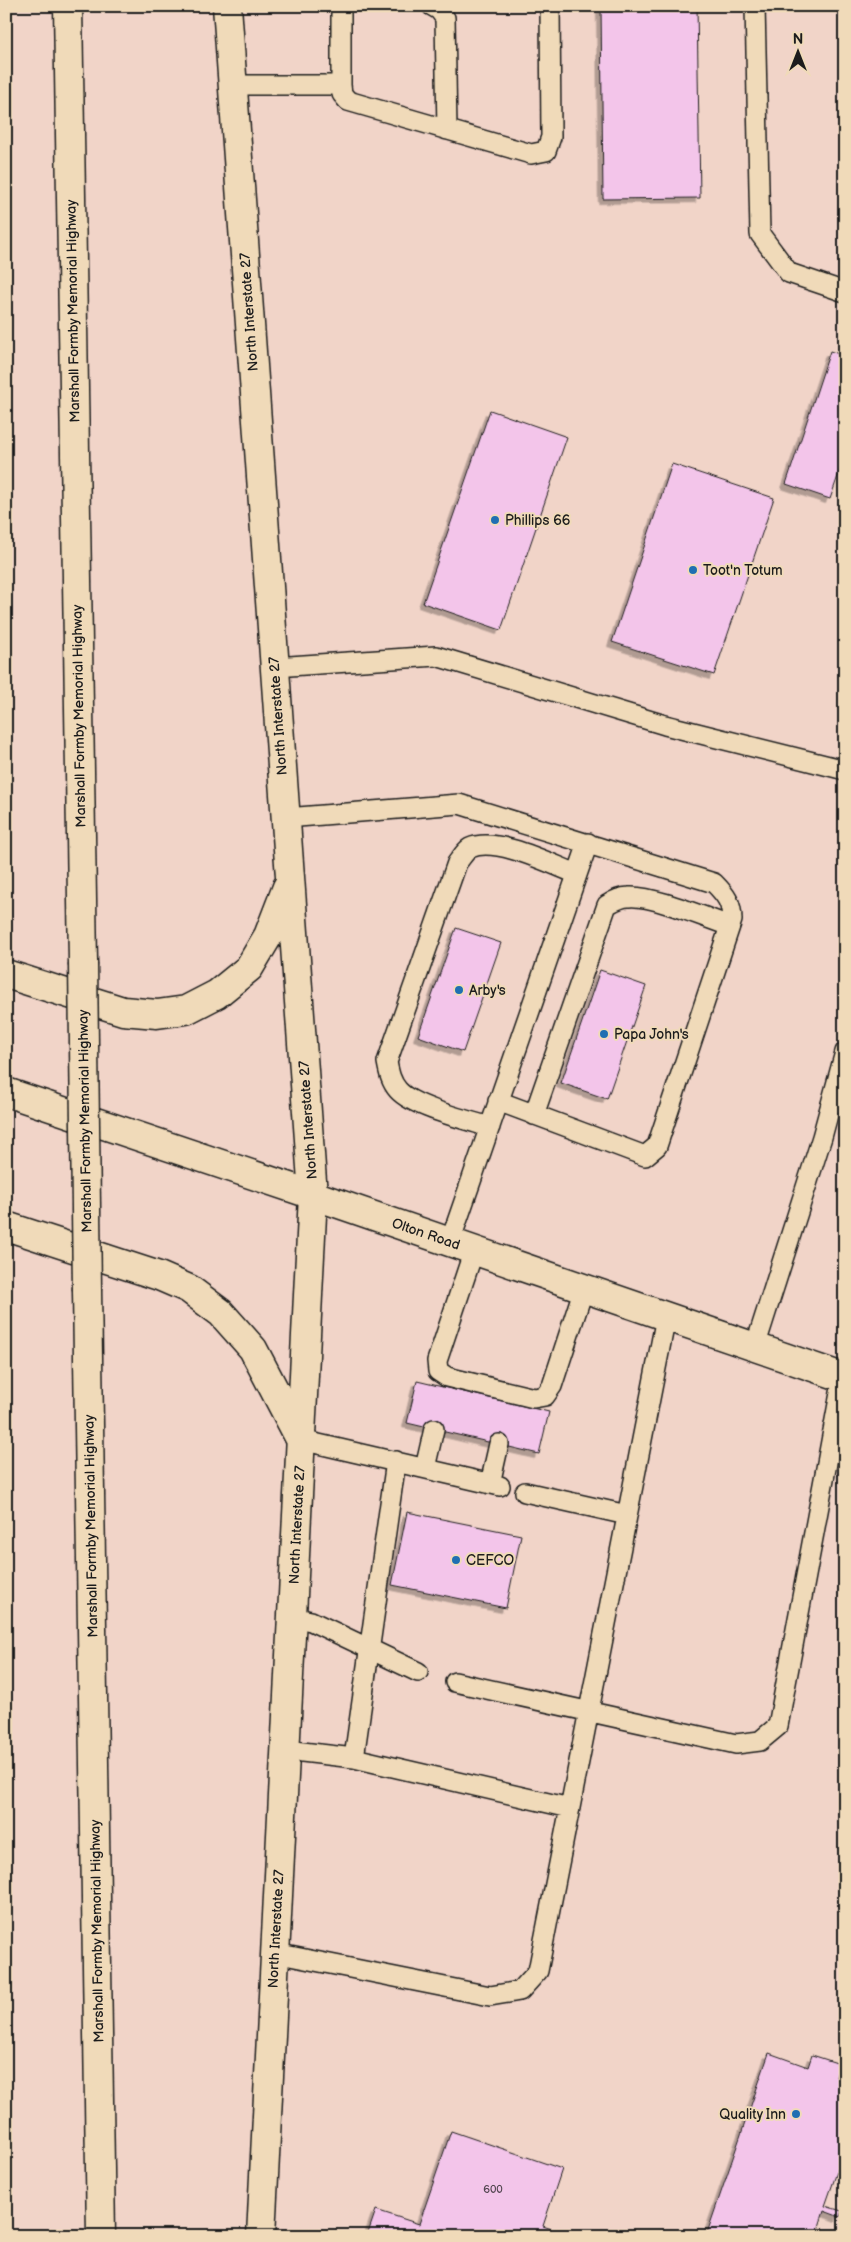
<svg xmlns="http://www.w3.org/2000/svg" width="851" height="2242" viewBox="0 0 851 2242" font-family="'Balsamiq Sans',sans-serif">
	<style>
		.building { fill: #f3c5ea; stroke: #1c1c1c; filter: url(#shadow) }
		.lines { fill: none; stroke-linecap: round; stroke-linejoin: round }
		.lane-casing { stroke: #1c1c1c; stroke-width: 22 }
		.secondary-casing { stroke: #1c1c1c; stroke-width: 31 }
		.primary-casing { stroke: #1c1c1c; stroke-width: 31 }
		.highway-casing { stroke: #1c1c1c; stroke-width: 31 }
		.lane { stroke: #f0dab9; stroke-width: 19 }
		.secondary { stroke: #f0dab9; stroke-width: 28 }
		.primary { stroke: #f0dab9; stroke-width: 28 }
		.highway { stroke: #f0dab9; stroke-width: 28 }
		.highway-bridge-casing { stroke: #1c1c1c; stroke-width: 31; stroke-linecap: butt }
		.highway-bridge { stroke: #f0dab9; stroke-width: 28 }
		.poi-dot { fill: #1f6fb2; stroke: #f0dab9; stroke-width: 2 }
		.labels { text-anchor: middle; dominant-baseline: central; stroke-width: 4; stroke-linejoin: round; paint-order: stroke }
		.number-label { font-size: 11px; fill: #524650 }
		.street-label { font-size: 14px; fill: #1c1c1c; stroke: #f0dab9 }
		.poi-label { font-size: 14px; fill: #1c1c1c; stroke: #f0dab9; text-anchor: start }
	</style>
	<defs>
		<filter id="shadow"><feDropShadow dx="-4.5" dy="4.5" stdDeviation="0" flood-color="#0004"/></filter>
	</defs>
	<rect width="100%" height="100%" fill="#f1d4c8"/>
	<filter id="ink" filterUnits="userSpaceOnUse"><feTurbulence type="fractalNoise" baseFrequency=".02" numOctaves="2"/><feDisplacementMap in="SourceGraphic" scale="10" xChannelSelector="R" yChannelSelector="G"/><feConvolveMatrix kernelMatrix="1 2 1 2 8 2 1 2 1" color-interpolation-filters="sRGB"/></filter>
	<g filter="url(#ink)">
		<path class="building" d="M 601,6 L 697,6 L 700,198 L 603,199 Z
			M 830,351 L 845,356 L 845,456 L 830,499 L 786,484 Z
			M 490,410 L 567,437 L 501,630 L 423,603 Z
			M 672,464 L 774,498 L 714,675 L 612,642 Z
			M 456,928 L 501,943 L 463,1052 L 418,1036 Z
			M 600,970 L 646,986 L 607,1099 L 561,1083 Z
			M 417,1381 L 549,1412 L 539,1454 L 407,1423 Z
			M 407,1512 L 521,1535 L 506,1608 L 392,1585 Z
			M 769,2053 L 808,2067 L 812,2055 L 840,2064 L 836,2077 L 845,2080 L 845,2149 L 825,2206 L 842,2211 L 840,2217 L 824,2211 L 816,2236 L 706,2236 Z
			M 451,2131 L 562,2169 L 543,2226 L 571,2236 L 367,2236 L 376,2210 L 419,2224 Z"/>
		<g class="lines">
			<g class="lane-casing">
				<path id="lane" d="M 432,6 L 439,10 L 445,18 L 447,130
					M 755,6 L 760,234 L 789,273 L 845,292
					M 232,85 L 341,85 L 341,6
					M 341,85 L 342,94 L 348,101 L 531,154 L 546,151 L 551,137 L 550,6
					M 275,667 L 436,656 L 665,725 L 845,770
					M 286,818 L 459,804 L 714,883 C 726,895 732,903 732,920 L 657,1146 L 645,1156 L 498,1101
					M 534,1115 L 607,905 C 614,901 620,897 629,897 C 652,895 706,918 730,926
					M 490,1127 C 467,1120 413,1107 398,1090 C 391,1082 389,1073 387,1062 L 457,863 C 461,858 465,851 470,848 C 496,836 551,864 577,874
					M 450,1242 L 588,843
					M 474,1250 L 437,1361 L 438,1371 L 447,1377 L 534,1398 L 545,1396 L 552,1386 L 584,1288
					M 755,1347 L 822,1137 L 845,1052
					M 301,1440 L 500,1486
					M 425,1468 L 434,1429
					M 490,1484 L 499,1444
					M 525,1492 L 627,1515
					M 292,1617 L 311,1621 L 418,1672
					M 455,1682 L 736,1744 L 760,1741 L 778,1726 L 843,1377
					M 285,1750 L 354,1758 L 396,1461
					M 354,1758 L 570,1808
					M 275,1953 L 490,1996 L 520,1991 L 538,1971 L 666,1317"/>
			</g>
			<g class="secondary-casing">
				<path id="secondary" d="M 227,6 L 313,1195 L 261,2236
					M 6,974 L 123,1011 L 157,1014 L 186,1010 L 217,994 L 249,968 L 268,936 L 287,887
					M 6,1226 L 159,1276 L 189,1289 L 221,1313 L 253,1349 L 300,1439"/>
			</g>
			<g class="primary-casing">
				<path id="primary" d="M 6,1092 L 313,1195 L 845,1378"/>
			</g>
			<g class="highway-casing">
				<path id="highway" d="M 68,6 L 83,963
					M 87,1290 L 101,2236"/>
			</g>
			<use href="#lane" class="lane"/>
			<use href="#secondary" class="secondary"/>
			<use href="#primary" class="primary"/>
			<use href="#highway" class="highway"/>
			<g class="highway-bridge-casing">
				<path id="highway-bridge" d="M 83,963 L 87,1290"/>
			</g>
			<use href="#highway-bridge" class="highway-bridge"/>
		</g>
	</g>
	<g class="poi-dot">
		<circle cx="495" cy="520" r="5"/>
		<circle cx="693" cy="570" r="5"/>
		<circle cx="459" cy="990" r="5"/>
		<circle cx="604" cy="1034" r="5"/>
		<circle cx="456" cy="1560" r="5"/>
		<circle cx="796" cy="2114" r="5"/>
	</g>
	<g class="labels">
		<g class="number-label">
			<text x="493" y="2189">600</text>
		</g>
		<g class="street-label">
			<text transform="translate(73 311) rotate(-91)">Marshall Formby Memorial Highway</text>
			<text transform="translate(249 312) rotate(-94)">North Interstate 27</text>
			<text transform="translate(79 716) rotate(-91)">Marshall Formby Memorial Highway</text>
			<text transform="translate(278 716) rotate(-94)">North Interstate 27</text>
			<text transform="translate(308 1120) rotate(-94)">North Interstate 27</text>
			<text transform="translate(85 1121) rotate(-91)">Marshall Formby Memorial Highway</text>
			<text transform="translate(426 1234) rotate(19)">Olton Road</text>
			<text transform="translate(297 1525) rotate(-87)">North Interstate 27</text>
			<text transform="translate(91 1526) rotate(-91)">Marshall Formby Memorial Highway</text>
			<text transform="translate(276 1929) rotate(-87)">North Interstate 27</text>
			<text transform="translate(97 1931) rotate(-91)">Marshall Formby Memorial Highway</text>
		</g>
		<g class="poi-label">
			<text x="505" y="520">Phillips 66</text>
			<text x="703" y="570">Toot'n Totum</text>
			<text x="469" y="990">Arby's</text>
			<text x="614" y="1034">Papa John's</text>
			<text x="466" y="1560">CEFCO</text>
			<text x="786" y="2114" text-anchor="end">Quality Inn</text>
		</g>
	</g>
	<rect width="851" height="2242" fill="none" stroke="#f0dab9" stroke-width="25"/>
	<rect x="12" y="12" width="826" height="2217" fill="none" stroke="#1c1c1c" stroke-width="2" filter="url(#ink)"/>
	<g transform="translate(798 52)" stroke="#f0dab9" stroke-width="4" paint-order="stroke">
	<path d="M0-4L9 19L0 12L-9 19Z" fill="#1c1c1c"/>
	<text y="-8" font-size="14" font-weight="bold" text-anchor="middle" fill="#1c1c1c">N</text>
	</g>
</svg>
